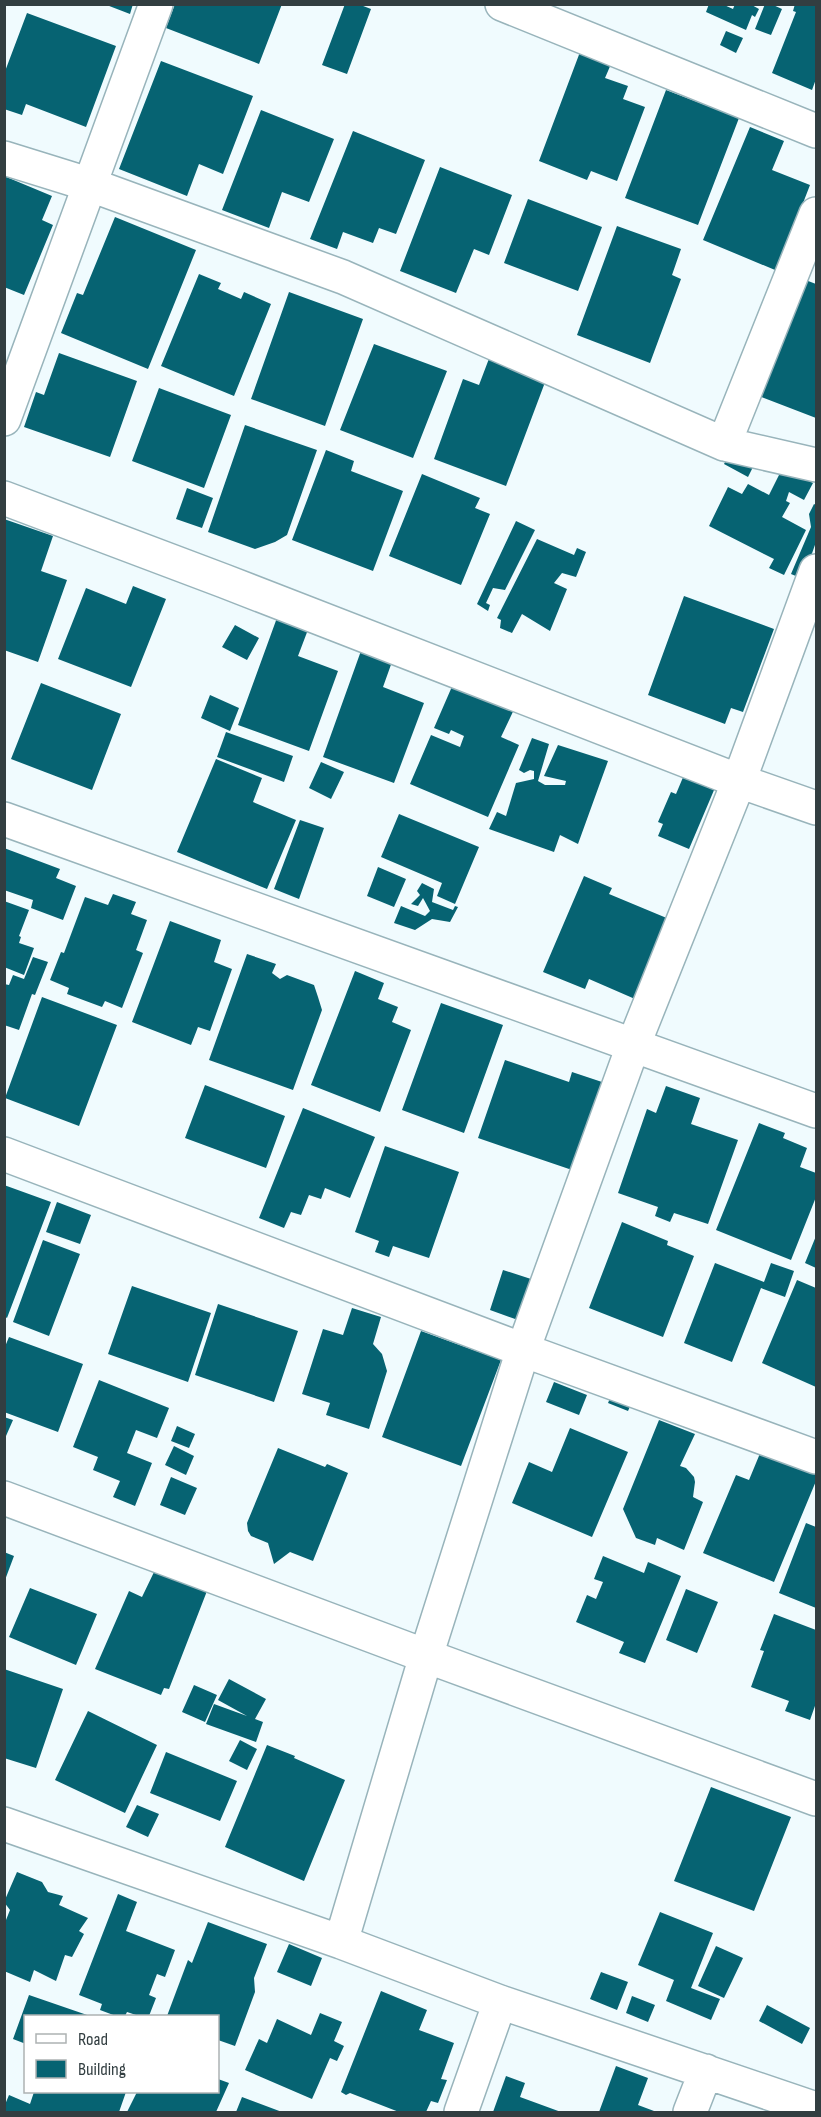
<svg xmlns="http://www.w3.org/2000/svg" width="821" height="2117" viewBox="0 0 821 2117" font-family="'Sofia Sans Condensed',sans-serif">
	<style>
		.building { fill: #066372 }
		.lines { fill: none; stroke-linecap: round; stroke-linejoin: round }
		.minor-casing { stroke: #98b4bb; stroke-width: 36 }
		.minor { stroke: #fff; stroke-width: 33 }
	</style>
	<rect width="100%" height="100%" fill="#f0fbfe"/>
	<path class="building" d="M 104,4 L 133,4 L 130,14 Z
		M 175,4 L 282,4 L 259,64 L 166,28 Z
		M 345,4 L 358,4 L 371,9 L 347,74 L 322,65 Z
		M 709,4 L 722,4 L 733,9 L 735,4 L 750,4 L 759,9 L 755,17 L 752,15 L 746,30 L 706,12 Z
		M 765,4 L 771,4 L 782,9 L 771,35 L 755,29 Z
		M 795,4 L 816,4 L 816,79 L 812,90 L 772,73 L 796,12 L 793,11 Z
		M 27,13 L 116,46 L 86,127 L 26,104 L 22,115 L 4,109 L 4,74 Z
		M 726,31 L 743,38 L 736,53 L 720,45 Z
		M 580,52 L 611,64 L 605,78 L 628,86 L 623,99 L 645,107 L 617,181 L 591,171 L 587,180 L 539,161 Z
		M 161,61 L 253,96 L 223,174 L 199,164 L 187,196 L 119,169 Z
		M 666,90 L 739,118 L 698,225 L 625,198 Z
		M 261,110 L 334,139 L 309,202 L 282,192 L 269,228 L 222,210 Z
		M 750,127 L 784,141 L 772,170 L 810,185 L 793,229 L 787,275 L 703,240 Z
		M 353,131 L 425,160 L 396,234 L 379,228 L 373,243 L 343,232 L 337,249 L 310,239 Z
		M 440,167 L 512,195 L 489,255 L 474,249 L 456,293 L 400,271 Z
		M 4,176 L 52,196 L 42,220 L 53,225 L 24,295 L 4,287 Z
		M 528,199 L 602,227 L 578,291 L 504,263 Z
		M 115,217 L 196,250 L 148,369 L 61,333 L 77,293 L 83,295 Z
		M 617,226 L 681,249 L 672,275 L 681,279 L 650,363 L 577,335 Z
		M 199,274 L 221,283 L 218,289 L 241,299 L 244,292 L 271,304 L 234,396 L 161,366 Z
		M 795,276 L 816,284 L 816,418 L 751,393 Z
		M 289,292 L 363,319 L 325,426 L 251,399 Z
		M 374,344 L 447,371 L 413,458 L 340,430 Z
		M 59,353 L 137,381 L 110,457 L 24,427 L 36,392 L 44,395 Z
		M 490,356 L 547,377 L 506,486 L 434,459 L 463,379 L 479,385 Z
		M 159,388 L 231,415 L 204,488 L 132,461 Z
		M 245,425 L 317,450 L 287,535 L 275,542 L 255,549 L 208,532 Z
		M 732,449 L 756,461 L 748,477 L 724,464 Z
		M 326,450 L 354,461 L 351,471 L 403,491 L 373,571 L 292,540 Z
		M 783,467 L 813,483 L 804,500 L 789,492 L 786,501 L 790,503 L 782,517 L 806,530 L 784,575 L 769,568 L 774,559 L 709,526 L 728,487 L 742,494 L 748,484 L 769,495 Z
		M 422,474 L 480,498 L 475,508 L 490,514 L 461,585 L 389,556 Z
		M 187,488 L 213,498 L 202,528 L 176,519 Z
		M 814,504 L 816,505 L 816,542 L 803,579 L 791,574 L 811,527 L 809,514 Z
		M 4,519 L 53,536 L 41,571 L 67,580 L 38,662 L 4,650 Z
		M 516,521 L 535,530 L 505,590 L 493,588 L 486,603 L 490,605 L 488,611 L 477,604 Z
		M 537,539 L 574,555 L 577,548 L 586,552 L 576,577 L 562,573 L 554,583 L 567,589 L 550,631 L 522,614 L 512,633 L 500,628 L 501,620 L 497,618 Z
		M 133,586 L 166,599 L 131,687 L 58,659 L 86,588 L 126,604 Z
		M 684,596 L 774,629 L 743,712 L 731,708 L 725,724 L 648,695 Z
		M 278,615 L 309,627 L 298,656 L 338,671 L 309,751 L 238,725 Z
		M 235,625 L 259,638 L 247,660 L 222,647 Z
		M 362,648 L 393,659 L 383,687 L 424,703 L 394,783 L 323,757 Z
		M 457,675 L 518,701 L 501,737 L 519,745 L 488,817 L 410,784 L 431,735 L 460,747 L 464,736 L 451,730 L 449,734 L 434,728 Z
		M 41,683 L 121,714 L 92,790 L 11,759 Z
		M 210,695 L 239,708 L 230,731 L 201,718 Z
		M 226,732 L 293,756 L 284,782 L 217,757 Z
		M 532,738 L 549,744 L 538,781 L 545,785 L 565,785 L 566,781 L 544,776 L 558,745 L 608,761 L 578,844 L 560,835 L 554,852 L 489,829 L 497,812 L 506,816 L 516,783 L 534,779 L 534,771 L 530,770 L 524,773 L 519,770 Z
		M 216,759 L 262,778 L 253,802 L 296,820 L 267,889 L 177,852 Z
		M 321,762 L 344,772 L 331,799 L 309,788 Z
		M 689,763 L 720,776 L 689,849 L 658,836 L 663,824 L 658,822 L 671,792 L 676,794 Z
		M 399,814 L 479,847 L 455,904 L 437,896 L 442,883 L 381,857 Z
		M 300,820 L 324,828 L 299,899 L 274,889 Z
		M 4,848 L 60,869 L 56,878 L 76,886 L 63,920 L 31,908 L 33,900 L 4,890 Z
		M 378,867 L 406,879 L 394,907 L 367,896 Z
		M 584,876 L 612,888 L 609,894 L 669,919 L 635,999 L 589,979 L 585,989 L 543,972 Z
		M 422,883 L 434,889 L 432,902 L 453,910 L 455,906 L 458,907 L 450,922 L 432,919 L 415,930 L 394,923 L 401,906 L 425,916 L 430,911 L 423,898 L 418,906 L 411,904 L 420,895 L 417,891 Z
		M 113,894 L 136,902 L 131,914 L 147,920 L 136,950 L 143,953 L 122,1008 L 105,1001 L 102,1007 L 67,994 L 69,988 L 50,980 L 61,952 L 64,953 L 85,897 L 108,905 Z
		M 4,901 L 29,910 L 19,936 L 21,937 L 19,943 L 34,948 L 24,975 L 4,967 Z
		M 170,921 L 221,940 L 214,962 L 232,969 L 210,1031 L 198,1027 L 191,1045 L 132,1022 Z
		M 247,954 L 276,964 L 272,973 L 280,979 L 287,975 L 314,985 L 318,997 L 322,1010 L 293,1090 L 209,1060 Z
		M 33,957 L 48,962 L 35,995 L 32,994 L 19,1030 L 4,1025 L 4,984 L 9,985 L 13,975 L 24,979 Z
		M 355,971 L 384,983 L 378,999 L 398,1007 L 392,1022 L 411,1030 L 380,1112 L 311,1085 Z
		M 42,997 L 117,1025 L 79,1126 L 5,1098 Z
		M 441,1003 L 503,1025 L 464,1133 L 402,1110 Z
		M 505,1060 L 569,1082 L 572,1072 L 605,1083 L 575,1171 L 478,1138 Z
		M 205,1085 L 285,1116 L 266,1168 L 185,1138 Z
		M 666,1086 L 700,1098 L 691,1124 L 738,1140 L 708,1224 L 674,1213 L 670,1222 L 655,1216 L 658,1207 L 618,1193 L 647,1109 L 656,1113 Z
		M 303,1108 L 375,1137 L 350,1198 L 325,1188 L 321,1199 L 309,1195 L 301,1215 L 291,1212 L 284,1228 L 259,1218 Z
		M 759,1123 L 785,1133 L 783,1138 L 807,1148 L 800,1167 L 816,1173 L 816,1197 L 791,1260 L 716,1230 Z
		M 385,1146 L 459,1172 L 429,1258 L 393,1246 L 389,1257 L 375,1252 L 379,1241 L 355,1232 Z
		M 4,1185 L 51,1202 L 7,1318 L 4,1316 Z
		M 57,1202 L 91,1215 L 80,1244 L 46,1232 Z
		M 622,1222 L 668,1241 L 667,1245 L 694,1256 L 663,1337 L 589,1308 Z
		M 816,1236 L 816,1268 L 805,1263 Z
		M 43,1240 L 80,1254 L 49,1336 L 13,1322 Z
		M 715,1263 L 764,1282 L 771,1263 L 794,1271 L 785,1297 L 761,1288 L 732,1362 L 684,1343 Z
		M 503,1270 L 531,1279 L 518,1320 L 490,1310 Z
		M 797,1280 L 816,1288 L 816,1387 L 762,1363 Z
		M 132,1286 L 211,1313 L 188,1382 L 108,1354 Z
		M 218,1304 L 298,1331 L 274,1402 L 195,1375 Z
		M 352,1308 L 381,1317 L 373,1344 L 382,1354 L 387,1371 L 369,1429 L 326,1415 L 330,1403 L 302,1394 L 323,1329 L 343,1335 Z
		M 421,1331 L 501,1360 L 461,1466 L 382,1437 Z
		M 9,1337 L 83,1364 L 58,1432 L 4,1412 L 4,1349 Z
		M 99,1380 L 169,1408 L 157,1438 L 136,1430 L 127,1453 L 152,1463 L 135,1506 L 113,1497 L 120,1481 L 93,1470 L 98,1457 L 73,1447 Z
		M 554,1382 L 587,1395 L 579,1415 L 546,1402 Z
		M 615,1387 L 635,1395 L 628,1411 L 608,1403 Z
		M 4,1417 L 13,1420 L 6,1436 L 4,1435 Z
		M 659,1420 L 695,1434 L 680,1466 L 686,1468 L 694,1477 L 695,1482 L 693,1497 L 703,1502 L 684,1550 L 657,1538 L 655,1545 L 636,1538 L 623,1509 Z
		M 177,1426 L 195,1434 L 189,1448 L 171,1441 Z
		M 570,1428 L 628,1452 L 592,1537 L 512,1503 L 529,1462 L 552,1472 Z
		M 174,1446 L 194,1456 L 186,1475 L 165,1465 Z
		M 278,1448 L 325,1467 L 327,1464 L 348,1473 L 313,1561 L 290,1552 L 274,1564 L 268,1543 L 251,1536 L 248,1531 L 247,1523 Z
		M 761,1451 L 816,1474 L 816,1481 L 774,1582 L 703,1553 L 736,1475 L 749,1480 Z
		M 171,1477 L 197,1488 L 185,1515 L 160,1505 Z
		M 806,1523 L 816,1527 L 816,1608 L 779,1593 Z
		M 4,1552 L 14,1556 L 5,1580 L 4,1580 Z
		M 603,1556 L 644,1573 L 648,1562 L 681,1576 L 645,1663 L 619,1653 L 624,1642 L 576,1622 L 587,1595 L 596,1599 L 603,1582 L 594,1579 Z
		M 155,1570 L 207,1591 L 169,1689 L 164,1688 L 161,1695 L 95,1669 L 129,1591 L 142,1597 Z
		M 30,1588 L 97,1614 L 76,1665 L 9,1637 Z
		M 686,1589 L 718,1602 L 697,1653 L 666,1640 Z
		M 774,1614 L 816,1630 L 816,1703 L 810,1720 L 785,1711 L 789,1701 L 751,1687 L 764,1651 L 760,1650 Z
		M 4,1669 L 63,1689 L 36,1768 L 4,1758 Z
		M 229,1679 L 266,1699 L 255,1719 L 263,1722 L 256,1742 L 206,1724 L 214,1704 L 247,1716 L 218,1700 Z
		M 194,1685 L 217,1695 L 205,1722 L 182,1712 Z
		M 88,1711 L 157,1745 L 125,1813 L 55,1780 Z
		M 240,1740 L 257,1749 L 247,1770 L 229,1761 Z
		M 267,1745 L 295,1756 L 294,1758 L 345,1780 L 304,1881 L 225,1847 Z
		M 166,1752 L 237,1781 L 220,1821 L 150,1793 Z
		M 711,1787 L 791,1817 L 754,1911 L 674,1881 Z
		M 137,1805 L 159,1814 L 148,1837 L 126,1827 Z
		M 17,1872 L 42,1882 L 48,1892 L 63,1896 L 59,1905 L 88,1918 L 79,1931 L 84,1934 L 72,1957 L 65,1955 L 56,1981 L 34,1970 L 30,1982 L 4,1971 L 4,1925 L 10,1910 L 4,1902 Z
		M 118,1894 L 137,1902 L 126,1931 L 175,1950 L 165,1977 L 157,1974 L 149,1995 L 156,1998 L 149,2016 L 139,2016 L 127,2012 L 125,2016 L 116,2016 L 100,2010 L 102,2004 L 79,1995 Z
		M 660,1912 L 713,1933 L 691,1988 L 720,1999 L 711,2020 L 666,2001 L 674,1980 L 638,1965 Z
		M 208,1922 L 267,1944 L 254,1978 L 255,1992 L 235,2046 L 218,2040 L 218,2016 L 167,2016 L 188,1960 L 192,1963 Z
		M 289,1944 L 322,1958 L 311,1986 L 277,1972 Z
		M 716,1946 L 743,1958 L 724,1998 L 698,1986 Z
		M 601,1972 L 628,1982 L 617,2010 L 590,1999 Z
		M 381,1991 L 427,2010 L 419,2030 L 454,2043 L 441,2079 L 447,2080 L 438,2103 L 431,2101 L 426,2112 L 399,2112 L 350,2093 L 346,2095 L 341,2092 Z
		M 29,1995 L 90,2016 L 26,2016 L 26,2044 L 13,2039 Z
		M 632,1996 L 655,2005 L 648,2022 L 626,2013 Z
		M 767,2005 L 810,2028 L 802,2044 L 759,2021 Z
		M 320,2013 L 342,2022 L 334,2041 L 344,2046 L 337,2061 L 330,2058 L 312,2099 L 245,2070 L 259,2039 L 267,2043 L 277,2019 L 311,2035 Z
		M 616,2066 L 648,2078 L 638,2105 L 654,2111 L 654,2112 L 599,2112 Z
		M 506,2076 L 525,2083 L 520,2097 L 561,2112 L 493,2112 Z
		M 218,2079 L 229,2083 L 216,2112 L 127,2112 L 137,2092 L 218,2092 Z
		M 34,2092 L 126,2092 L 119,2112 L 4,2112 L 4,2107 L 9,2095 L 30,2104 Z
		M 242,2097 L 282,2112 L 236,2112 Z"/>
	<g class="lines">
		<g class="minor-casing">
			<path id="minor" d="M 502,4 L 816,131
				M 4,158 L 91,185 L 343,277 L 724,444 L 816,465
				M 4,419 L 156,4
				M 724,444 L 816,214
				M 4,498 L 224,581 L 739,781 L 816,808
				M 4,819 L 816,1111
				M 4,1154 L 523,1350 L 816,1457
				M 4,1498 L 426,1656 L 816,1799
				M 4,1824 L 341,1942 L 500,2002 L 816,2109
				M 341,1942 L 426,1656 L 523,1350 L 633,1046 L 739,781 L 816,571
				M 461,2112 L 500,2002
				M 690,2112 L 706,2071"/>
		</g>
		<use href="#minor" class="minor"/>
	</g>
	<rect width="821" height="2117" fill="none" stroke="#323e41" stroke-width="12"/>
	<rect x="24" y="2015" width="195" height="78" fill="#ffffff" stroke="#adb2b3" stroke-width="1.5"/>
	<rect x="36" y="2034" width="30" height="9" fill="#ffffff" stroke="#adb2b3" stroke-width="1.5"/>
	<text x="78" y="2045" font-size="18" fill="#323e41">Road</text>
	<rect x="36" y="2060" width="30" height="18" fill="#066372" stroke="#adb2b3" stroke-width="1.5"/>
	<text x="78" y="2075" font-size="18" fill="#323e41">Building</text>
</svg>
